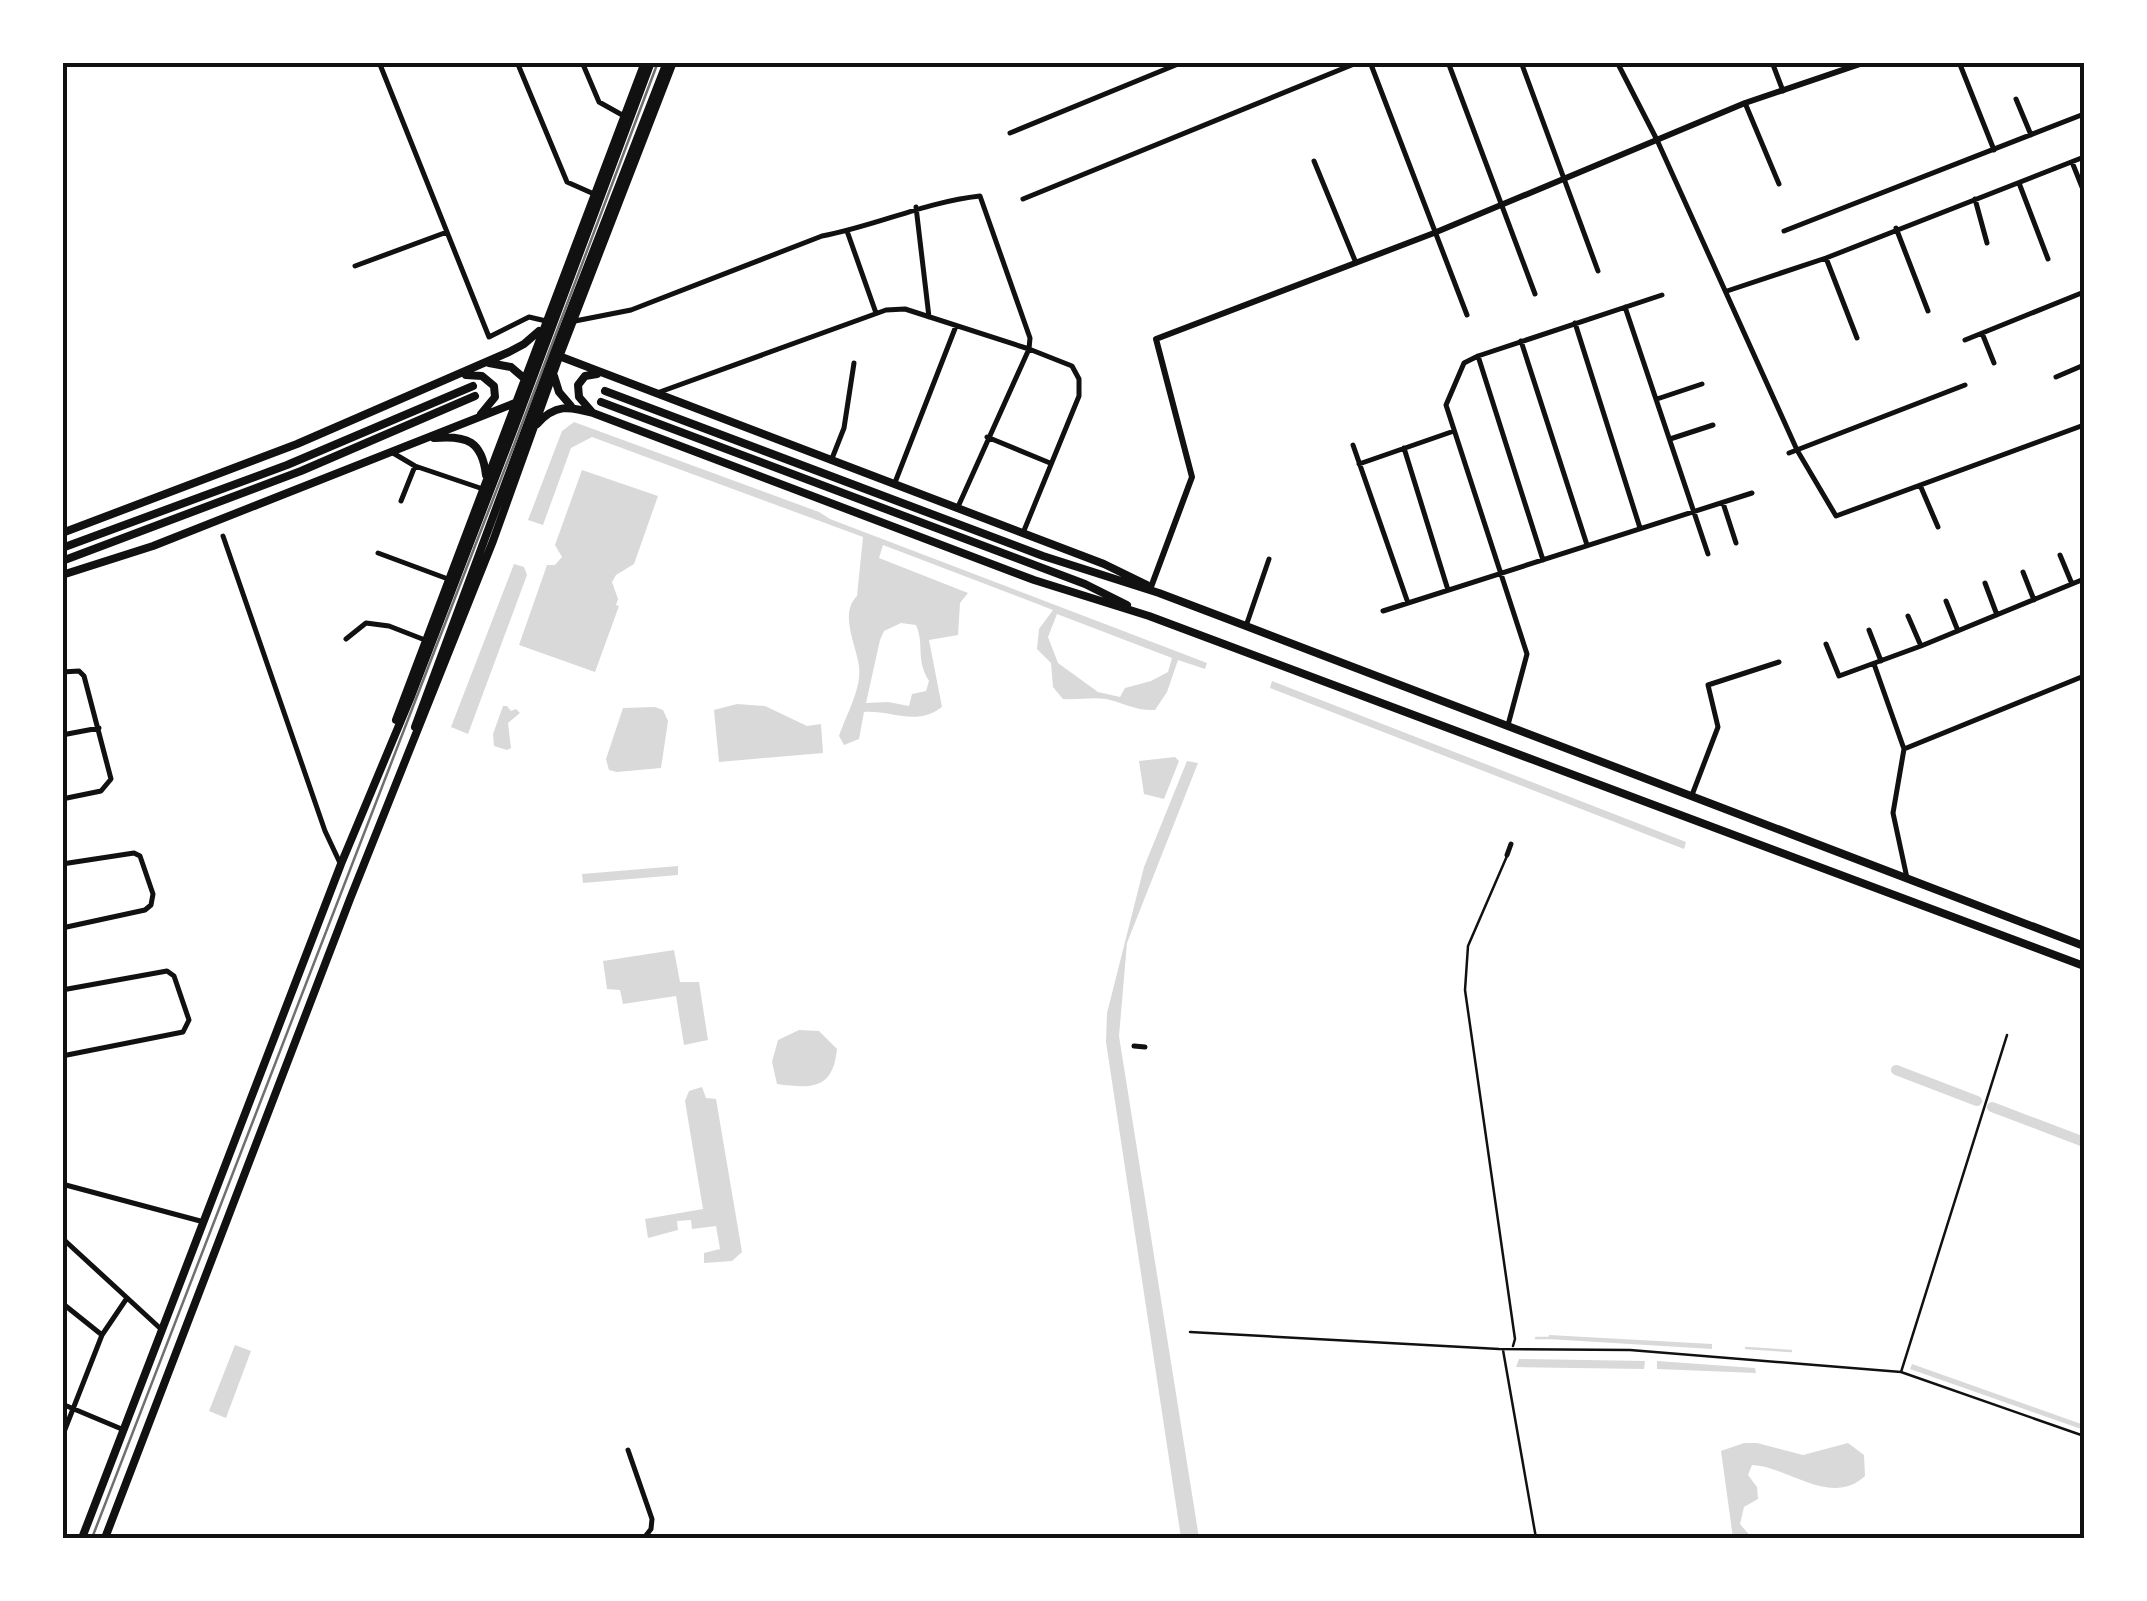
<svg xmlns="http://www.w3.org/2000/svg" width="2147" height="1601" viewBox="0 0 2147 1601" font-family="'Libre Baskerville',serif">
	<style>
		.water { fill: #d9d9d9; fill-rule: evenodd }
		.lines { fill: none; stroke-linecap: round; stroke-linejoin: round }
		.stream { stroke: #d9d9d9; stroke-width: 2.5 }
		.canal { stroke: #d9d9d9; stroke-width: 10 }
		.service { stroke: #111; stroke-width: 2.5 }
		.minor { stroke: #111; stroke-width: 5 }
		.tertiary { stroke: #111; stroke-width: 6 }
		.primary { stroke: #111; stroke-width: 8 }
		.rail { stroke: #707070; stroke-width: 2.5 }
		.neatline { fill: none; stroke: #111; stroke-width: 4 }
	</style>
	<rect width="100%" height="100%" fill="#fff"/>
	<path class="water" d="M 574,422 L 819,512 L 830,519 L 1207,663 L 1205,669 L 1178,660 L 1167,692 L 1155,710 C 1136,711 1124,703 1106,699 C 1092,697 1077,700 1063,699 L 1053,687 L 1051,663 L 1037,649 L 1039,629 L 1053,610 L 883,545 L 879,558 L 968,593 L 960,603 L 958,635 L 929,640 L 942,707 C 916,727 892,710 864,712 L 859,739 L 844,745 L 839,736 C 846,715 862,688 859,666 C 856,644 839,614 857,596 L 863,537 L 592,437 L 571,448 L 543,525 L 528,520 L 562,431 ZM 1057,614 L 1172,658 L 1168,672 L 1151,681 L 1125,688 L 1120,697 L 1098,692 L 1058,663 L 1048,637 ZM 901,623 L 916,625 C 925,646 915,658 929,681 L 926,691 L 912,694 L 909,706 L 888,702 L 866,703 L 880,640 L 884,631 Z
		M 582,470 L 658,496 L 634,564 L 616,575 L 612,582 L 618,599 L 616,605 L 619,606 L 595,672 L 519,645 L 547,565 L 555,565 L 562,557 L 555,545 Z
		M 514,564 L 524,567 L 527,575 L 468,734 L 451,727 Z
		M 1272,681 L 1686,842 L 1684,849 L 1270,688 Z
		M 737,704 L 765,706 L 807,726 L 821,724 L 823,753 L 719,762 L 714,710 Z
		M 503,706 L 507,706 L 511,711 L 516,709 L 520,713 L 508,723 L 511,748 L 507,750 L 494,746 L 493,734 Z
		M 655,707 L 663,710 L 668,721 L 661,768 L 617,772 L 609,770 L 606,759 L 623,708 Z
		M 1175,757 L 1179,761 L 1164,799 L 1144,794 L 1139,761 Z
		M 1187,761 L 1198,763 L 1127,943 L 1119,1036 L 1199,1538 L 1181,1538 L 1106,1042 L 1107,1013 L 1144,867 Z
		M 678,866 L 678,875 L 583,883 L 582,874 Z
		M 674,950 L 680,982 L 699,982 L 708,1040 L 684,1045 L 676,996 L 623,1004 L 620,990 L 607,989 L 603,961 Z
		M 799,1030 L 819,1031 L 837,1049 C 833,1089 813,1089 777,1084 L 772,1062 L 778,1040 Z
		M 702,1087 L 706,1098 L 716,1099 L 742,1252 L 732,1261 L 704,1263 L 704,1253 L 720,1249 L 716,1226 L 692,1229 L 691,1220 L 677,1221 L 678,1230 L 648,1238 L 645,1219 L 703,1209 L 685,1101 L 689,1091 Z
		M 1549,1335 L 1712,1344 L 1712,1349 L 1548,1339 Z
		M 235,1345 L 251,1351 L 226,1418 L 209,1411 Z
		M 1519,1359 L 1645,1361 L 1644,1369 L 1516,1367 Z
		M 1657,1361 L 1755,1368 L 1756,1373 L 1657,1369 Z
		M 1912,1364 L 2084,1425 L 2084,1430 L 1910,1369 Z
		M 1744,1443 L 1757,1443 L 1803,1455 L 1848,1443 L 1864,1455 L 1865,1476 C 1831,1508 1787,1466 1752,1465 L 1748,1475 L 1757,1487 L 1758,1499 L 1744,1507 L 1740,1524 L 1752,1538 L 1733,1538 L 1721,1451 Z"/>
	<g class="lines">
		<path class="stream" d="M 1536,1338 L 1550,1338
			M 1746,1348 L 1791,1351"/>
		<path class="canal" d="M 1896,1070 L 1977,1101
			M 1992,1107 L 2084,1142"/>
		<path class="service" d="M 1507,856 L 1468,946 L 1465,990 L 1515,1339 L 1513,1346
			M 1190,1332 L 1499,1349 L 1630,1350 L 1901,1372 L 2084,1436
			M 1503,1350 L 1536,1538
			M 1901,1372 L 2007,1035"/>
		<path class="minor" d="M 379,62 L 489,337 L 529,317 L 546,321
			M 517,62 L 567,182 L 594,194
			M 582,62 L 599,102 L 624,116
			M 1370,62 L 1467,315
			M 1448,62 L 1535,294
			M 1521,62 L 1598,271
			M 1617,62 L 1657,140 L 1797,450 L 1836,516 L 2084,425
			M 1772,62 L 1783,91
			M 1959,62 L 1994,150
			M 2016,99 L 2031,135
			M 1745,103 L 1779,184
			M 1010,133 L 1183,62
			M 1314,161 L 1356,263
			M 2072,162 L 2084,192
			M 2019,183 L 2048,259
			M 1023,199 L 1359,62
			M 1975,199 L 1987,243
			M 916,207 L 929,317
			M 1896,228 L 1928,311
			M 847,231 L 876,313
			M 1784,231 L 2084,114
			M 1826,258 L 1857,338
			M 355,266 L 447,232
			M 1727,291 L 1826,258 L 2084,157
			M 1625,307 L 1708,554
			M 575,321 L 631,310 L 822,236 C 876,226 925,202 980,196 L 1030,338 L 1029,349 L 957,509
			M 1575,323 L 1640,528
			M 1982,333 L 1994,363
			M 1965,340 L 2084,292
			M 1521,341 L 1587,545
			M 1478,356 L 1543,560
			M 2056,377 L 2084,365
			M 657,393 L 886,310 L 905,309 L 1029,349 L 1072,366 L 1079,379 L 1079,396 L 1023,533
			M 1657,399 L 1702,384
			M 987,437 L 1050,463
			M 1670,439 L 1713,425
			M 1353,445 L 1408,603
			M 1404,448 L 1448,590
			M 393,453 L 415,466 L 483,489
			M 1789,453 L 1965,385
			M 831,461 L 844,428 L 854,363
			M 1359,464 L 1454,431
			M 894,485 L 956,326
			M 1920,485 L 1938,527
			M 401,501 L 415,466
			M 1723,503 L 1736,543
			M 223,536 L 325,831 L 340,863
			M 378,553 L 448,579
			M 2060,555 L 2072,584
			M 2023,572 L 2034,600
			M 1985,583 L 1997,615
			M 1946,601 L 1958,631
			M 1383,611 L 1752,493
			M 1908,616 L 1921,646
			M 1246,626 L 1269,559
			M 1869,630 L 1881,661
			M 346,639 L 366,623 L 389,626 L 425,640
			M 1826,644 L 1839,676 L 1921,646 L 2084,579
			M 1874,664 L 1904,749 L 1893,813 L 1907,878
			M 62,672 L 79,671 L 84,676 L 111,779 L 101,791 L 62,799
			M 1508,725 L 1527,654 L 1446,405 L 1464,363 L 1478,356 L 1662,295
			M 62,735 L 99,728
			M 1904,749 L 2084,676
			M 1692,795 L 1718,727 L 1708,685 L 1779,662
			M 1507,855 L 1511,844
			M 62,864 L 134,853 L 140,856 L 153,894 L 151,905 L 145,910 L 62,928
			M 62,990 L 167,971 L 174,976 L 189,1020 L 183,1032 L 62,1056
			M 1134,1046 L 1145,1047
			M 62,1184 L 204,1222
			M 62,1238 L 162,1330
			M 62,1303 L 102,1335 L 62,1437
			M 102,1335 L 127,1298
			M 62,1404 L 124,1430
			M 628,1450 L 652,1519 L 651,1529 L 644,1538"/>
		<path class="tertiary" d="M 1151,587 L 1192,477 L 1156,339 L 1434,233 L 1745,103 L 1866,62"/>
		<path class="primary" d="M 559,356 L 1104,564 L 1147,585
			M 489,363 L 511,367 L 525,379
			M 466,375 L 482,376 L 494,386 L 495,397 L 481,414
			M 554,376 L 559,392 L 571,406
			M 605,391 L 1043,556 L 1159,593 L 1246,626 L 2084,946
			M 601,402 L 1085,584 L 1127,605
			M 592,412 L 579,397 L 578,385 L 585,376 L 597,374
			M 537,424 C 555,404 569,406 593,413 L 1034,580 L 1149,616 L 2084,966
			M 434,438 C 467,435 482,441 486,475
			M 62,533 L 297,444 L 509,352 L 524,344 L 539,331
			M 62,548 L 287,465 L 473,386
			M 62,561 L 301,471 L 475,396
			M 62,575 L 153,546 L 515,403
			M 396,720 L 645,62
			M 415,727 L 553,355 L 667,62
			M 82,1538 L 341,864 L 410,699 L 513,431 L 651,62
			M 105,1538 L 350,899 L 493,541 L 559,357 L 673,62"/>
		<path class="rail" d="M 92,1538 L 514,445 L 658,62"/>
	</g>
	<rect width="2147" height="1601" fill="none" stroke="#ffffff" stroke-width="130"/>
	<rect x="65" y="65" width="2017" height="1471" class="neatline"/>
</svg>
